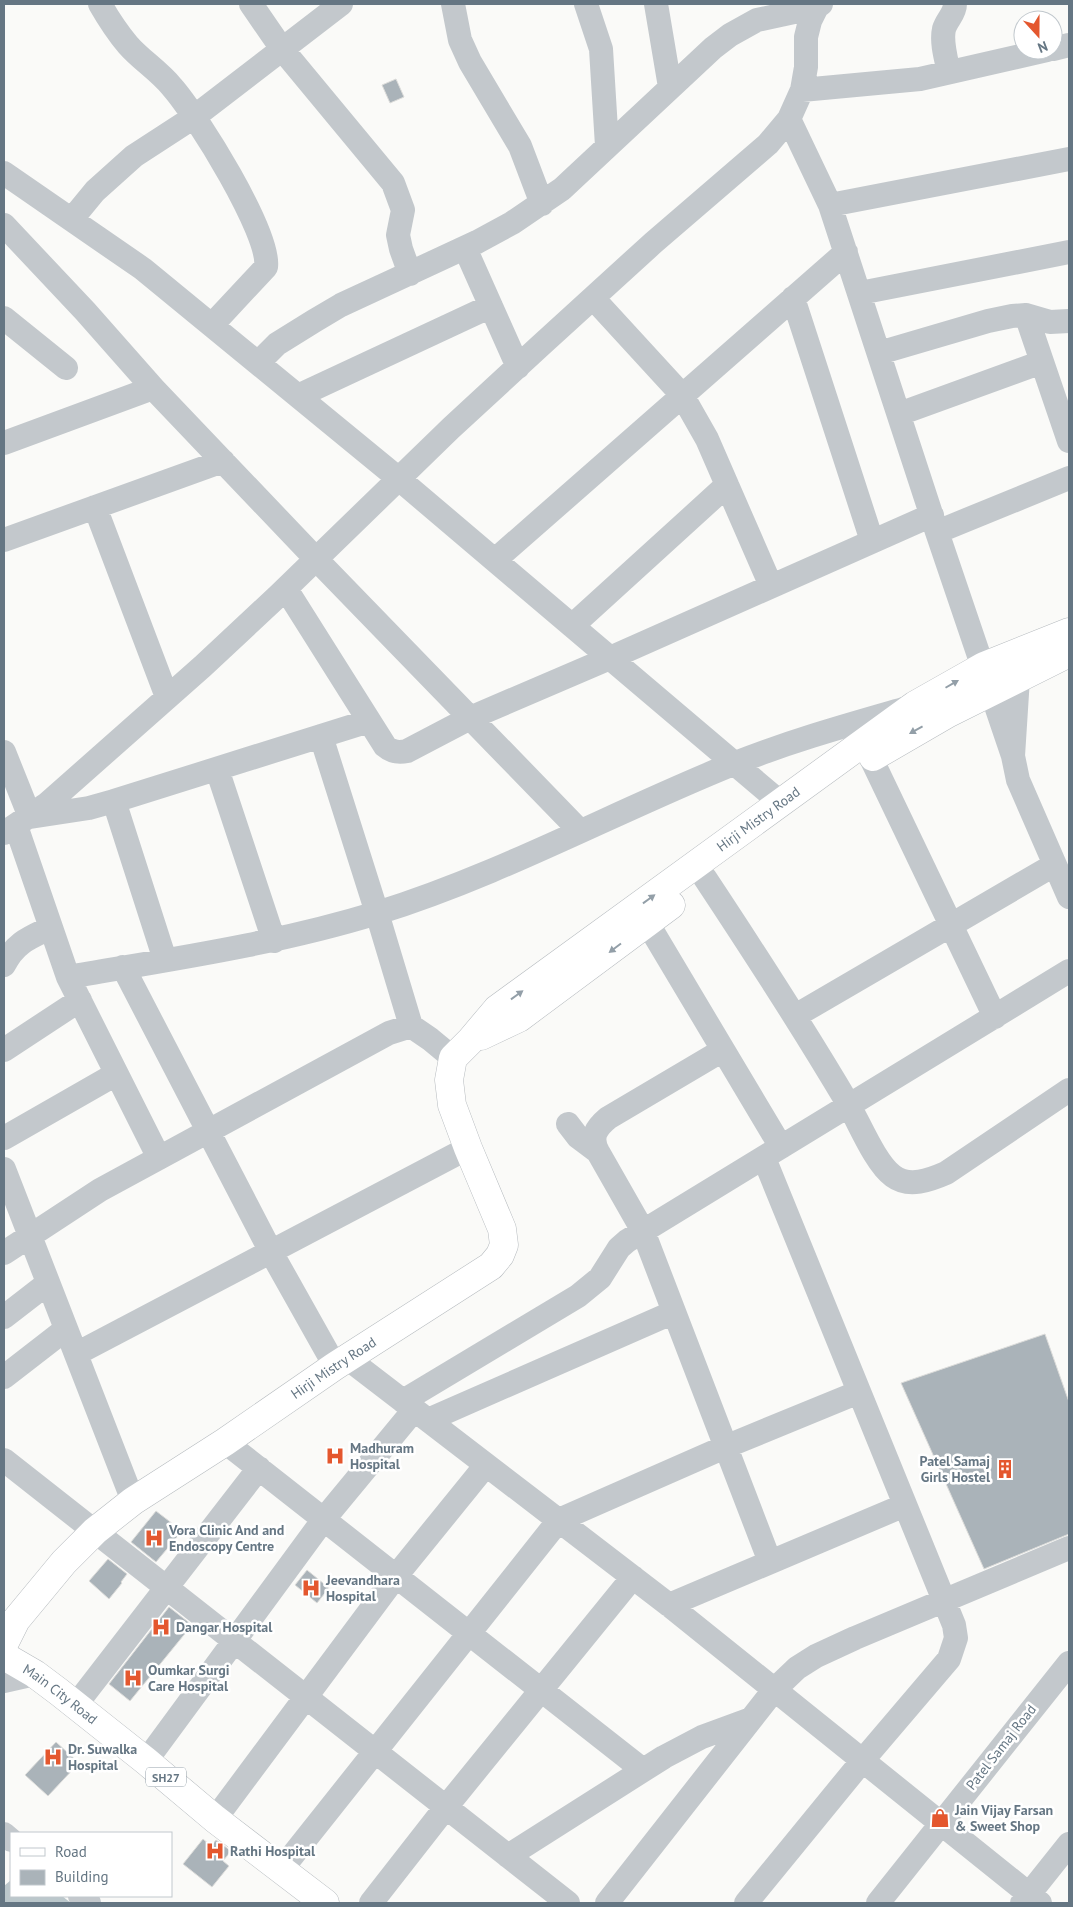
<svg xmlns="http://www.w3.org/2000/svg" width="1073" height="1907" viewBox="0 0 1073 1907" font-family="'PT Sans',sans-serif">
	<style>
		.water { fill: #bbc7cb }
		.building { fill: #aab3b9; stroke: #dcdcda }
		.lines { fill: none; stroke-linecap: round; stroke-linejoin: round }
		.major-casing { stroke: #b5babe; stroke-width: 29 }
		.minor { stroke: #c3c8cc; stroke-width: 24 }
		.major { stroke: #fff; stroke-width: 28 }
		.oneway { fill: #939fa8 }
		.labels { text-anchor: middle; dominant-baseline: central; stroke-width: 5; stroke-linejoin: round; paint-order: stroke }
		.shield { fill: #fff; stroke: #939fa8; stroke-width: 1 }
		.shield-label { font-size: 12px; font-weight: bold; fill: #657683 }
		.street-label { font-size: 14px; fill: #657683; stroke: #fff }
		.poi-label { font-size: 14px; font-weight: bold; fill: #657683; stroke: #fff; text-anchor: start }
	</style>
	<rect width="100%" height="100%" fill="#fafaf8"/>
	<path class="water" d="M 11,1880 L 11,1896 L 62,1896 L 71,1903 L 4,1903 L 4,1886 Z"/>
	<path class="building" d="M 396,79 L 404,97 L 390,103 L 382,85 Z
		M 1045,1334 L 1069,1402 L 1069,1534 L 984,1569 L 901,1383 Z
		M 156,1511 L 182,1531 L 156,1562 L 131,1542 Z
		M 108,1559 L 127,1574 L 121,1582 L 122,1583 L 109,1599 L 89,1581 Z
		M 307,1570 L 329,1588 L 317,1603 L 295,1585 Z
		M 169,1607 L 192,1625 L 130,1701 L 109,1684 Z
		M 56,1742 L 79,1763 L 48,1796 L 25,1775 Z
		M 203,1839 L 211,1846 L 216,1840 L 231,1851 L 223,1861 L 229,1866 L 212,1887 L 183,1864 Z"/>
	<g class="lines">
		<g class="major-casing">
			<g id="major">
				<path d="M 873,757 L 949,713 L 1069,653"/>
				<path d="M 481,1036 L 519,1018 L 671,905"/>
				<path id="s1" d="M 4,1644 L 16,1620 L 64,1562 L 95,1531 L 133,1501 L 225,1442 L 335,1366 L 491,1266 L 500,1255 L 504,1245 L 502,1229 L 468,1148 L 452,1105 L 449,1080 L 453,1058 L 470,1041 L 497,1009 L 915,705 L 984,666 L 1069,632"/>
				<path id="s2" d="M 4,1656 L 35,1674 L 59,1692 L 146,1761 L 215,1819 L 325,1903"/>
			</g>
		</g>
		<path class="minor" d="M 100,4 C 108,18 117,32 128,45 C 141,60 159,71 172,87 C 196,114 271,234 266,267 L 212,325
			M 251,4 L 282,49 L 393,183 L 403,210 L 398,235 L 401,249 L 410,274
			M 453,4 L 460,40 L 470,62 L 520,146 L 542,204
			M 586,4 L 601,49 L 607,146
			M 656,4 L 670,87
			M 1053,49 L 1069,45
			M 949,72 C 946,59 941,42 944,29 C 947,19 955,14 955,4
			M 802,90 L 920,79 L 1047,50
			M 789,119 L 830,205 L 937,532 L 1013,756
			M 4,173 L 143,269 L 399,479 L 781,803
			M 830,205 L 1069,159
			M 72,219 L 95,191 L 134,156 L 194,117 L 341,4
			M 4,225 L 85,311 L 153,388 L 316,559 L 580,831
			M 465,248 L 518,367
			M 860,293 L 1069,252
			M 593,298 L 682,395 L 707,439 L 771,586
			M 793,298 L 872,541
			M 1026,315 L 1069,441
			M 4,318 L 66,368
			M 879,353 L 988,321 L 1012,316 L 1026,315 L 1050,322 L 1069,321
			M 258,363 L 277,344 L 314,321 L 341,305 L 477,242 L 512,223 L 562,189 L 713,48 L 730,35 L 757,20 L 817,7
			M 298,396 L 491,306
			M 899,414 L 1042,362
			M 4,443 L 153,388
			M 95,507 L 167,697
			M 937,532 L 1069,478
			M 4,540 L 223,461
			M 495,560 L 846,252
			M 286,589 L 385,746 C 392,752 398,753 407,751 L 470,718 L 610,658 L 932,515
			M 572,626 L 727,485
			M 1022,663 L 1018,678 L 1013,756 L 1018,780 L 1069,897
			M 321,736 L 377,913 L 411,1026
			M 4,752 L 30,817 L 89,808 L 114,801 L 369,721
			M 871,758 L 995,1017
			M 217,769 L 274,941
			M 114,801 L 165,960
			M 16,826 L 68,977 L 159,1158
			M 4,833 L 47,804 L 203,666 L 279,595 L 451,428 L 540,346 L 653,243 L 768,144 L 789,119 L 802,90 L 806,67 L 806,37 L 810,21 L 817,7 L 821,4
			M 705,878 C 754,952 802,1026 847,1102 C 859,1122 875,1163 893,1176 C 909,1188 930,1180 946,1173 L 1069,1090
			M 648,924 L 781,1147
			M 4,965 C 15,943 29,938 50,928
			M 123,967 L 271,1252 L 335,1366
			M 68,977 C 172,959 276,944 377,913 C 500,875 614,812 733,764 C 790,741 848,725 907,708
			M 795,1016 L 1054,865
			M 4,1050 L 80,1000
			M 723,1050 L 608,1118 C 596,1128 590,1137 598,1152 L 643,1231 L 770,1562
			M 568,1124 L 578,1137 L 598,1152
			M 4,1138 L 116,1074
			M 4,1169 L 133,1501
			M 4,1253 L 100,1190 L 389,1033 L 411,1026 L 430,1039 L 453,1058
			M 4,1317 L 48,1283
			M 76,1354 L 468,1148
			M 347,1358 L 669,1605 L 1040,1903
			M 4,1377 L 66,1329
			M 403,1401 L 578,1296 L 600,1278 L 619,1248 L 627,1241 L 1069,971
			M 428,1420 L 674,1312
			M 225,1442 L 643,1770
			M 4,1460 L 568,1903
			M 669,1605 L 905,1505
			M 4,1681 L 35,1674
			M 75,1706 L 259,1468
			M 146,1761 L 324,1519 L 414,1410
			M 215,1819 L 396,1576 L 486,1465
			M 4,1834 L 11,1840
			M 508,1856 L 664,1757 L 702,1737 L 751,1719
			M 281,1870 L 559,1520 L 725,1447 L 859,1392
			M 80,1896 L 89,1903
			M 371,1903 L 446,1807 L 633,1577
			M 607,1903 L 774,1690 L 797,1668 L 816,1656 L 855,1638 L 1069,1548
			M 746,1903 L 863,1760 L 949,1659 L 956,1638 L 954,1625 L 764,1158
			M 878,1903 L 1069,1663
			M 1022,1903 L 1069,1844"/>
		<use href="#major" class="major"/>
	</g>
	<defs><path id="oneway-solid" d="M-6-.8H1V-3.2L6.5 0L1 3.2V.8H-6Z" transform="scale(1.25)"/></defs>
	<g class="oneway">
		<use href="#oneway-solid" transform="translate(952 684) rotate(-30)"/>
		<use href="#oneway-solid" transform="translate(916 730) rotate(151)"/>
		<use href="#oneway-solid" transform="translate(649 899) rotate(-36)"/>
		<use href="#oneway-solid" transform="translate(615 948) rotate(143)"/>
		<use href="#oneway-solid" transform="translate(517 995) rotate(-36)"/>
	</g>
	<defs>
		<g id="hospital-bare" transform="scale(1.5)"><path d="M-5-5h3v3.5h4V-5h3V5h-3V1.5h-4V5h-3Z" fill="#e4572e" stroke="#fff" stroke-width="2.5" paint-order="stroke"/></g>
		<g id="building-bare" transform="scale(1.5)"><path d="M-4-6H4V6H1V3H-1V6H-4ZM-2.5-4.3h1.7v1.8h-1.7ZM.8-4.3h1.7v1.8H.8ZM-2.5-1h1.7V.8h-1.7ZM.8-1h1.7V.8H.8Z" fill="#e4572e" stroke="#fff" stroke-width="2.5" paint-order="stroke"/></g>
		<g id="shop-bare" transform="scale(1.5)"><path d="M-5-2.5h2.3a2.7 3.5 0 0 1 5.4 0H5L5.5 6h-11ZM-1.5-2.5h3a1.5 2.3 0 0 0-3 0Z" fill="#e4572e" stroke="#fff" stroke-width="2.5" paint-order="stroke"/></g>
	</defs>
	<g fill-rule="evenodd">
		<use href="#hospital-bare" x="335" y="1456"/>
		<use href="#building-bare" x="1005" y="1469"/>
		<use href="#hospital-bare" x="154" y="1538"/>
		<use href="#hospital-bare" x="311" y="1588"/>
		<use href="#hospital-bare" x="161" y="1627"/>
		<use href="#hospital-bare" x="133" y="1678"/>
		<use href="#hospital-bare" x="53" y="1757"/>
		<use href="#shop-bare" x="940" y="1818"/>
		<use href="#hospital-bare" x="215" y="1851"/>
	</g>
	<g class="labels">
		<rect class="shield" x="146" y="1767.5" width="40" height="19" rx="4"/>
		<g class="shield-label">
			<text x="166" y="1777">SH27</text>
		</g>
		<g class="street-label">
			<text stroke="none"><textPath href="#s1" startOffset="1234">Hirji Mistry Road</textPath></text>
			<text stroke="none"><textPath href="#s1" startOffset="435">Hirji Mistry Road</textPath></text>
			<text stroke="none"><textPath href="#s2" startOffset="68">Main City Road</textPath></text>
			<text transform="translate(1001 1747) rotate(-52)">Patel Samaj Road</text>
		</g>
		<g class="poi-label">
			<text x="350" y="1448">Madhuram<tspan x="350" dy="16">Hospital</tspan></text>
			<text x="990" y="1461" text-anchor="end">Patel Samaj<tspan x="990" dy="16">Girls Hostel</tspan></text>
			<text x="169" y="1530">Vora Clinic And and<tspan x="169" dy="16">Endoscopy Centre</tspan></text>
			<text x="326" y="1580">Jeevandhara<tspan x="326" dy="16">Hospital</tspan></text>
			<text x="176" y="1627">Dangar Hospital</text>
			<text x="148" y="1670">Oumkar Surgi<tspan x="148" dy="16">Care Hospital</tspan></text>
			<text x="68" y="1749">Dr. Suwalka<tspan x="68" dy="16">Hospital</tspan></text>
			<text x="955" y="1810">Jain Vijay Farsan<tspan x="955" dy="16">&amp; Sweet Shop</tspan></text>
			<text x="230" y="1851">Rathi Hospital</text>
		</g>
	</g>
	<rect width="1073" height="1907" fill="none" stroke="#657683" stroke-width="10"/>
	<rect x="10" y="1832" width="162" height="65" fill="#ffffff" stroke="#c1c8cd"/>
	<rect x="20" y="1848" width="25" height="8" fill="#ffffff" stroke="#c1c8cd"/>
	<text x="55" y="1857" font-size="15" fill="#657683">Road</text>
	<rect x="20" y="1870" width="25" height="15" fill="#aab3b9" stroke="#c1c8cd"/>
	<text x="55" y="1882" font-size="15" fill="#657683">Building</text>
	<g transform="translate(1038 35) rotate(159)"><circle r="24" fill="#ffffff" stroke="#c1c8cd"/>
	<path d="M0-4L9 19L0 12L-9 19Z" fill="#e4572e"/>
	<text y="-8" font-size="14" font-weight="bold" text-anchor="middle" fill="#657683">N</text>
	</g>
</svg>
